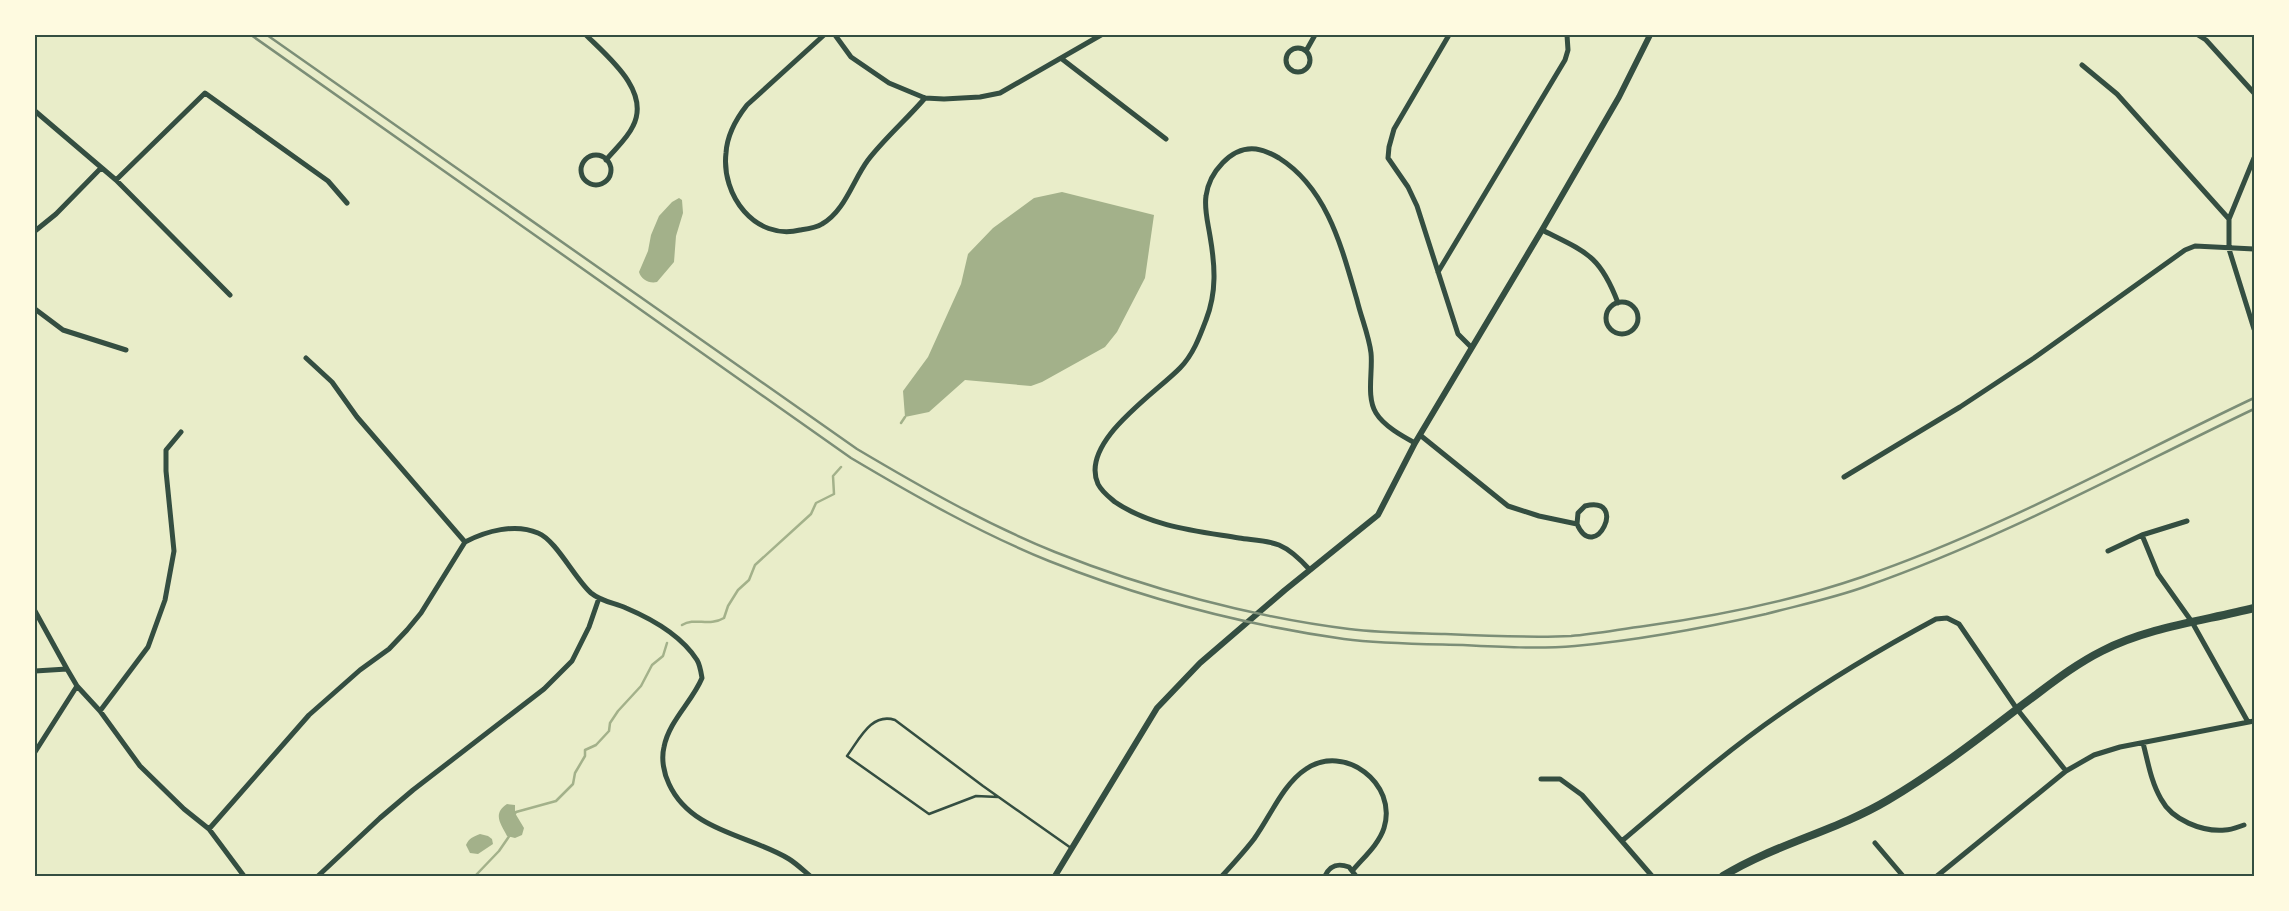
<svg xmlns="http://www.w3.org/2000/svg" width="2289" height="911" viewBox="0 0 2289 911" font-family="'Open Sans',sans-serif">
	<style>
		.water { fill: #a3b18a }
		.lines { fill: none; stroke-linecap: round; stroke-linejoin: round }
		.stream { stroke: #a3b18a; stroke-width: 2.5 }
		.service { stroke: #344e41; stroke-width: 2.5 }
		.minor { stroke: #344e41; stroke-width: 5 }
		.tertiary { stroke: #344e41; stroke-width: 6 }
		.secondary { stroke: #344e41; stroke-width: 8 }
		.rail { stroke: #7c8e77; stroke-width: 2.5 }
		.neatline { fill: none; stroke: #344e41; stroke-width: 2 }
	</style>
	<rect width="100%" height="100%" fill="#e9edc9"/>
	<path class="water" d="M 1062,192 L 1154,215 L 1145,278 L 1117,332 L 1105,347 L 1042,382 L 1031,386 L 965,380 L 929,412 L 905,417 L 903,391 L 928,357 L 961,284 L 968,254 L 993,228 L 1034,198 Z
		M 679,198 L 682,200 L 683,213 L 676,236 L 674,262 L 657,282 C 649,284 641,279 639,272 L 648,251 L 651,235 L 659,216 L 672,202 Z
		M 507,804 L 515,805 L 515,813 L 524,828 L 522,835 L 515,838 L 507,836 C 501,824 492,814 507,804 Z
		M 480,834 L 488,836 L 492,839 L 493,844 L 478,854 L 470,853 L 466,845 C 469,838 473,837 480,834 Z"/>
	<g class="lines">
		<path class="stream" d="M 901,423 L 905,417
			M 682,625 C 695,617 709,627 724,618 L 728,606 L 738,590 L 749,580 L 755,565 L 811,514 L 816,503 L 834,494 L 833,476 L 841,467
			M 514,815 L 516,812 L 556,801 L 573,784 L 575,773 L 585,756 L 585,750 L 596,745 L 609,731 L 610,723 L 618,711 L 641,686 L 652,665 L 663,656 L 667,643
			M 472,876 L 476,875 L 499,851 L 510,835"/>
		<path class="service" d="M 998,797 L 976,796 L 929,814 L 847,756 C 859,740 871,712 895,720 L 983,786 L 1071,848"/>
		<path class="minor" d="M 586,35 C 608,57 651,91 633,126 C 627,139 615,149 606,160
			M 824,35 L 747,105 C 736,119 727,135 726,153 C 721,195 755,241 800,230 C 807,229 816,228 822,224 C 845,211 853,180 868,160 C 885,138 907,119 925,98
			M 835,35 L 851,57 L 889,83 L 925,98 L 944,99 L 980,97 L 1000,93 L 1101,35
			M 1449,35 L 1394,129 L 1389,147 L 1388,158 L 1408,187 L 1417,206 L 1458,334 L 1471,347
			M 2198,35 L 2206,40 L 2254,93
			M1286 60a12 12 0 1 1 24 0a12 12 0 1 1-24 0Z
			M 1306,51 L 1315,35
			M 1062,59 L 1166,139
			M 2082,65 L 2117,94 L 2229,219
			M 35,111 L 116,180 L 230,295
			M581 170a15 15 0 1 1 30 0a15 15 0 1 1-30 0Z
			M 116,180 L 205,93 L 328,181 L 347,203
			M 1542,230 C 1586,252 1600,255 1618,303
			M 35,231 L 56,214 L 101,168
			M 1438,272 L 1565,60 L 1568,50 L 1567,35
			M1606 318a16 16 0 1 1 32 0a16 16 0 1 1-32 0Z
			M 35,309 L 63,330 L 126,350
			M 2254,329 L 2229,249 L 2229,219 L 2254,158
			M 306,358 L 332,382 L 357,417 L 465,542 C 486,531 515,523 538,533 C 556,540 575,579 591,593 C 602,602 615,603 626,608 C 652,619 681,635 697,660 C 700,665 701,672 702,678 C 692,702 669,721 664,747 C 661,759 664,774 669,784 C 691,832 750,835 789,859 C 797,864 804,871 810,876
			M 1420,435 L 1508,506 L 1539,516 L 1577,524 C 1595,565 1629,495 1585,506 L 1578,513 L 1577,524
			M 1844,477 L 1960,407 L 2034,358 L 2185,250 L 2195,246 L 2254,249
			M 2142,535 L 2158,574 L 2192,622 L 2248,722
			M 2108,551 L 2142,535 L 2187,521
			M 1310,570 C 1301,560 1291,550 1279,545 C 1267,540 1252,540 1239,538 C 1197,531 1152,527 1115,502 C 1109,497 1102,492 1098,484 C 1079,442 1156,393 1180,368 C 1193,355 1200,336 1206,320 C 1217,292 1215,265 1210,236 C 1208,223 1204,209 1206,196 C 1209,173 1231,146 1256,149 C 1264,150 1272,154 1279,158 C 1328,189 1342,249 1357,300 C 1361,317 1369,336 1371,353 C 1373,371 1366,397 1376,413 C 1384,426 1402,436 1415,443
			M 35,611 L 67,669
			M 35,671 L 67,669 L 77,686 L 100,711 L 140,766 L 184,809 L 209,829 L 244,876
			M 100,711 L 148,647 L 165,600 L 174,551 L 166,471 L 166,450 L 181,432
			M 2143,743 C 2148,762 2151,782 2161,799 C 2172,820 2202,832 2225,830 C 2231,830 2238,827 2244,825
			M 35,752 L 77,686
			M 1541,779 L 1560,779 L 1582,795 L 1652,876
			M 209,829 L 309,715 L 360,670 L 389,649 L 407,630 L 421,613 L 465,542
			M 1623,840 C 1674,797 1725,752 1780,714 C 1830,679 1882,648 1936,619 L 1947,618 L 1959,624 L 2017,709 L 2066,771
			M 1875,843 L 1903,876
			M 318,876 L 380,818 L 413,790 L 544,689 L 572,661 L 589,627 L 599,598
			M 1222,876 C 1233,864 1244,852 1254,839 C 1270,817 1283,784 1306,769 C 1344,743 1398,783 1384,828 C 1379,844 1364,857 1353,870
			M 1325,876 C 1330,865 1338,863 1349,867 L 1356,876
			M 1937,876 L 2066,771 L 2094,755 L 2120,747 L 2254,721"/>
		<path class="tertiary" d="M 1055,876 L 1157,708 L 1200,663 L 1285,590 L 1378,515 L 1415,443 L 1542,230 L 1619,97 L 1650,35"/>
		<path class="secondary" d="M 1723,876 C 1775,844 1836,831 1888,800 C 1934,773 1978,739 2021,706 C 2047,687 2072,666 2102,651 C 2149,627 2203,621 2254,608"/>
		<path class="rail" d="M 251,35 L 851,458 C 915,496 980,533 1049,561 C 1142,598 1245,625 1344,639 C 1383,644 1424,644 1463,645 C 1500,647 1539,649 1575,646 C 1640,640 1704,628 1766,614 C 1800,605 1834,598 1867,586 C 2001,539 2126,470 2254,409
			M 267,35 L 857,449 C 921,487 986,524 1055,552 C 1145,588 1252,617 1349,629 C 1381,633 1413,633 1445,634 C 1487,636 1530,638 1571,636 C 1596,634 1621,629 1645,626 C 1718,616 1792,601 1862,577 C 1997,531 2125,459 2254,398"/>
	</g>
	<rect width="2289" height="911" fill="none" stroke="#fefae0" stroke-width="72"/>
	<rect x="36" y="36" width="2217" height="839" class="neatline"/>
</svg>
